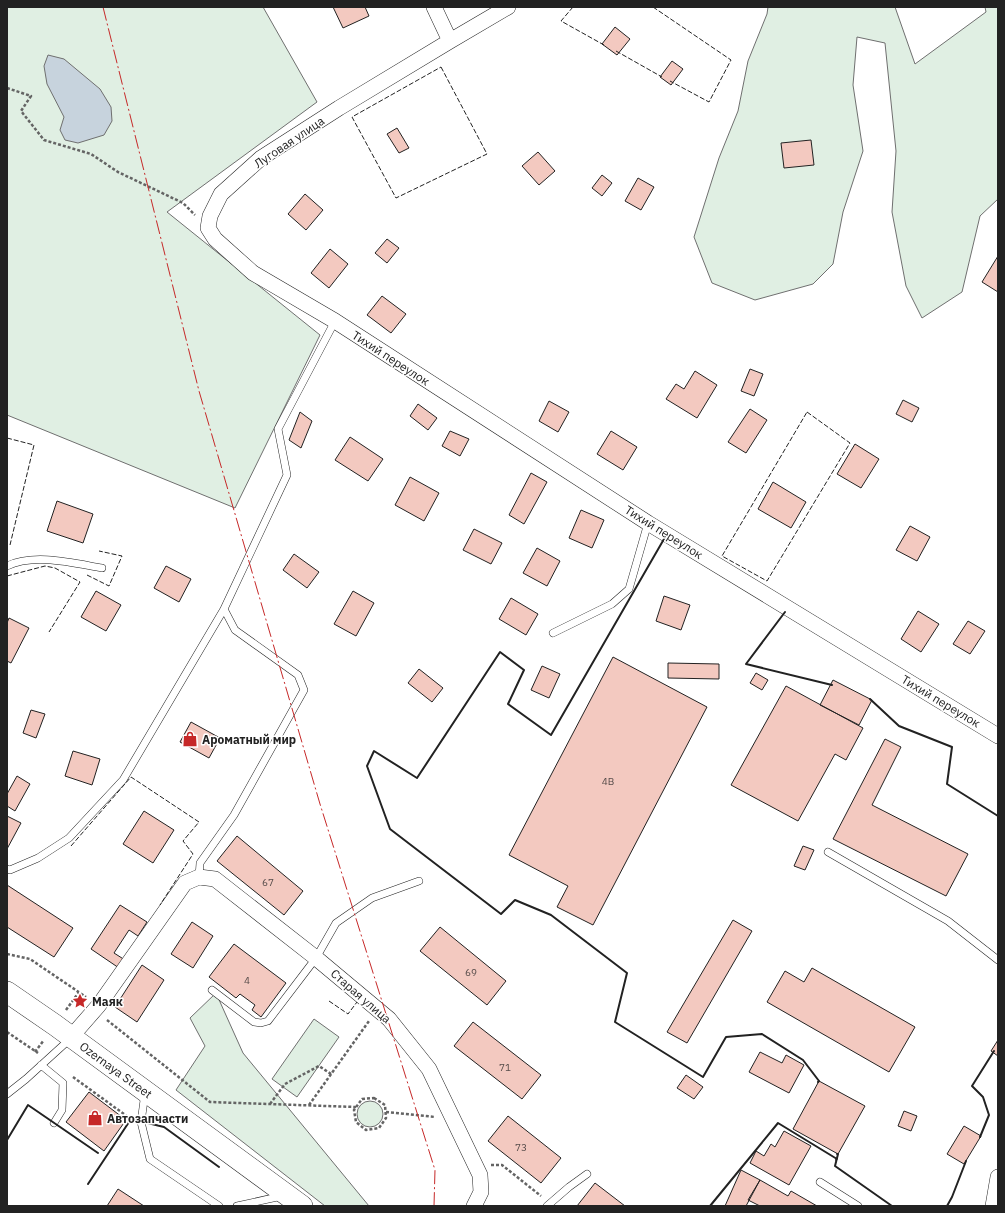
<svg xmlns="http://www.w3.org/2000/svg" width="1005" height="1213" viewBox="0 0 1005 1213" font-family="'IBM Plex Sans',sans-serif">
	<style>
		.green { fill: #e0efe3; stroke: #6f6f6f }
		.water { fill: #c7d3dd; stroke: #6f6f6f }
		.building { fill: #f3c9c0; stroke: #222 }
		.lines { fill: none; stroke-linecap: round; stroke-linejoin: round }
		.service-casing { stroke: #222; stroke-width: 8 }
		.minor-casing { stroke: #222; stroke-width: 16 }
		.secondary-casing { stroke: #222; stroke-width: 22 }
		.path { stroke: #646464; stroke-width: 2.5; stroke-dasharray: 3 2; stroke-linecap: butt }
		.service { stroke: #fff; stroke-width: 7 }
		.minor { stroke: #fff; stroke-width: 15 }
		.secondary { stroke: #fff; stroke-width: 21 }
		.fence { stroke: #222; stroke-width: 1; stroke-dasharray: 5 2; stroke-linecap: butt }
		.wall { stroke: #222; stroke-width: 2 }
		.power { stroke: #c62828; stroke-width: 1; stroke-dasharray: 14 3 2 3; stroke-linecap: butt }
		.labels { text-anchor: middle; dominant-baseline: central; stroke-width: 3; stroke-linejoin: round; paint-order: stroke }
		.number-label { font-size: 10px; fill: #564c4a }
		.street-label { font-size: 12px; fill: #222; stroke: #fff }
		.poi-label { font-size: 12px; font-weight: bold; fill: #222; stroke: #fff; text-anchor: start }
	</style>
	<rect width="100%" height="100%" fill="#fff"/>
	<path class="green" d="M 7,7 L 263,7 L 317,102 L 167,212 L 320,335 L 235,508 L 7,415 Z
		M 768,7 L 895,7 L 915,64 L 986,12 L 985,7 L 998,7 L 998,199 L 980,216 L 962,292 L 922,318 L 906,286 L 892,212 L 896,151 L 891,102 L 885,43 L 857,37 L 853,85 L 863,151 L 843,212 L 833,264 L 813,284 L 755,300 L 712,283 L 694,237 L 719,158 L 738,111 L 748,61 L 767,14 Z
		M 216,993 L 243,1053 L 369,1206 L 325,1206 L 176,1090 L 205,1046 L 190,1018 Z
		M 314,1019 L 339,1037 L 297,1097 L 272,1079 Z
		M357 1114a13 13 0 1 1 26 0a13 13 0 1 1-26 0Z"/>
	<path class="water" d="M 48,55 L 64,59 L 100,89 L 111,107 L 112,121 L 104,135 L 78,143 L 65,140 L 60,130 L 64,117 L 47,84 L 44,66 Z"/>
	<path class="building" d="M 333,7 L 365,7 L 369,16 L 343,28 Z
		M 615,27 L 630,39 L 617,55 L 602,44 Z
		M 672,61 L 683,69 L 671,85 L 660,77 Z
		M 397,128 L 409,148 L 399,153 L 387,134 Z
		M 811,140 L 814,165 L 784,168 L 781,143 Z
		M 538,152 L 555,171 L 539,185 L 522,166 Z
		M 602,175 L 612,183 L 602,196 L 592,188 Z
		M 638,178 L 654,187 L 641,210 L 625,201 Z
		M 305,194 L 323,210 L 306,230 L 288,214 Z
		M 387,239 L 399,248 L 387,263 L 375,253 Z
		M 330,249 L 348,264 L 329,288 L 311,273 Z
		M 998,256 L 998,292 L 982,282 Z
		M 382,296 L 406,314 L 391,333 L 367,315 Z
		M 750,369 L 763,374 L 754,396 L 741,391 Z
		M 695,371 L 717,385 L 697,418 L 666,399 L 676,384 L 684,389 Z
		M 903,400 L 919,408 L 912,422 L 896,414 Z
		M 549,401 L 569,412 L 558,432 L 539,421 Z
		M 418,404 L 437,418 L 428,430 L 410,416 Z
		M 750,409 L 767,420 L 746,453 L 728,442 Z
		M 300,412 L 312,421 L 301,448 L 289,440 Z
		M 450,431 L 469,439 L 460,456 L 442,446 Z
		M 611,431 L 637,447 L 623,470 L 597,454 Z
		M 350,437 L 383,459 L 368,481 L 335,460 Z
		M 855,444 L 879,459 L 861,488 L 837,474 Z
		M 531,473 L 547,482 L 524,524 L 509,515 Z
		M 410,477 L 439,493 L 424,521 L 395,505 Z
		M 773,482 L 806,502 L 791,528 L 758,509 Z
		M 57,501 L 93,514 L 83,543 L 47,531 Z
		M 581,510 L 604,520 L 592,548 L 569,538 Z
		M 910,526 L 930,537 L 917,561 L 896,550 Z
		M 474,529 L 502,543 L 491,564 L 463,550 Z
		M 537,548 L 560,561 L 547,586 L 523,573 Z
		M 294,554 L 319,572 L 307,588 L 283,570 Z
		M 166,566 L 191,579 L 179,602 L 154,588 Z
		M 96,591 L 121,605 L 106,631 L 81,617 Z
		M 353,591 L 374,603 L 356,636 L 334,624 Z
		M 664,596 L 690,605 L 681,630 L 656,621 Z
		M 511,598 L 538,614 L 526,635 L 499,619 Z
		M 918,611 L 939,624 L 921,652 L 901,639 Z
		M 9,618 L 29,628 L 11,663 L 7,661 L 7,623 Z
		M 968,621 L 985,631 L 970,654 L 953,644 Z
		M 613,657 L 707,707 L 593,925 L 557,907 L 568,886 L 509,855 Z
		M 668,663 L 719,664 L 719,679 L 668,678 Z
		M 542,666 L 560,674 L 549,698 L 531,690 Z
		M 419,669 L 443,688 L 432,702 L 408,683 Z
		M 756,673 L 768,680 L 762,690 L 750,683 Z
		M 833,680 L 872,700 L 859,725 L 820,705 Z
		M 786,686 L 863,728 L 846,760 L 835,754 L 798,821 L 731,785 Z
		M 31,710 L 45,714 L 36,738 L 23,733 Z
		M 191,722 L 220,738 L 209,758 L 180,742 Z
		M 885,739 L 901,747 L 872,805 L 968,854 L 946,896 L 833,839 Z
		M 73,751 L 100,759 L 92,785 L 65,776 Z
		M 17,776 L 30,784 L 15,811 L 7,806 L 7,794 Z
		M 144,811 L 174,830 L 153,863 L 123,844 Z
		M 7,816 L 21,823 L 7,849 Z
		M 237,836 L 303,891 L 284,915 L 217,861 Z
		M 803,846 L 814,850 L 805,870 L 794,866 Z
		M 7,885 L 73,928 L 54,957 L 7,927 Z
		M 120,905 L 147,922 L 138,936 L 129,930 L 114,953 L 125,960 L 119,968 L 91,949 Z
		M 733,920 L 752,931 L 687,1043 L 667,1032 Z
		M 192,922 L 213,936 L 193,968 L 171,954 Z
		M 440,927 L 506,981 L 487,1005 L 420,951 Z
		M 234,944 L 286,983 L 261,1017 L 252,1010 L 255,1005 L 240,994 L 236,998 L 209,977 Z
		M 142,965 L 164,980 L 137,1022 L 115,1007 Z
		M 812,968 L 915,1027 L 889,1072 L 767,1002 L 785,971 L 804,982 Z
		M 473,1022 L 541,1075 L 522,1099 L 454,1046 Z
		M 998,1040 L 998,1056 L 991,1051 Z
		M 760,1052 L 782,1063 L 786,1055 L 804,1065 L 789,1093 L 749,1072 Z
		M 686,1075 L 703,1087 L 694,1099 L 677,1088 Z
		M 819,1081 L 865,1106 L 838,1154 L 793,1129 Z
		M 89,1092 L 126,1120 L 104,1151 L 66,1122 Z
		M 904,1111 L 917,1116 L 911,1131 L 898,1126 Z
		M 508,1116 L 561,1158 L 541,1183 L 488,1141 Z
		M 964,1126 L 981,1136 L 964,1164 L 947,1154 Z
		M 784,1131 L 811,1146 L 789,1185 L 750,1163 L 756,1151 L 764,1156 L 771,1144 L 775,1147 Z
		M 741,1170 L 760,1180 L 746,1206 L 725,1206 Z
		M 760,1180 L 788,1196 L 791,1191 L 817,1206 L 760,1206 L 748,1200 Z
		M 595,1183 L 625,1206 L 577,1206 Z
		M 118,1189 L 144,1206 L 107,1206 Z"/>
	<g class="lines">
		<g class="service-casing">
			<path id="service" d="M 7,566 C 34,553 73,563 102,568
				M 553,633 L 612,604 L 629,589 L 648,523
				M 828,852 L 948,921 L 998,960
				M 7,869 L 10,870 L 38,858 L 69,838 L 123,780 L 224,609 L 287,475 L 278,429 L 335,321
				M 199,877 L 200,863 L 234,815 L 304,690 L 298,675 L 235,630 L 224,609
				M 212,990 L 254,1022 L 261,1023 L 268,1021 L 316,958 L 336,923 L 372,898 L 419,881
				M 41,1065 L 63,1083 L 62,1110 L 54,1123
				M 145,1093 L 141,1122 L 150,1159 L 219,1206
				M 7,1094 L 26,1079 L 70,1039
				M 820,1182 L 858,1206
				M 237,1206 L 282,1196
				M 547,1206 L 569,1187 L 587,1174"/>
		</g>
		<g class="minor-casing">
			<path id="minor" d="M 434,7 L 450,41
				M 508,7 L 450,41 L 339,108 L 261,158 L 221,194 L 210,216 L 208,228 L 215,239 L 253,273 L 335,321 L 648,523 L 998,736
				M 71,1037 L 99,1005 L 185,883 L 199,877 L 215,879 L 316,958 L 389,1019 L 429,1069 L 480,1175 L 481,1192 L 474,1206
				M 993,1206 L 998,1177"/>
		</g>
		<g class="secondary-casing">
			<path id="secondary" d="M 7,992 L 55,1025 L 302,1206"/>
		</g>
		<path class="path" d="M 7,88 L 31,96 L 21,111 L 44,140 L 91,154 L 118,172 L 183,203 L 195,215
			M 7,954 L 30,959 L 86,997
			M 66,1010 L 79,992
			M 107,1020 L 210,1102 L 356,1107
			M 7,1032 L 38,1053
			M 35,1052 L 44,1040
			M 73,1077 L 128,1117 L 131,1117
			M 374,1098 L 385,1105 L 386,1118 L 379,1128 L 366,1130 L 356,1122 L 354,1110 L 362,1099 Z
			M 270,1104 L 285,1084 L 319,1066 L 331,1074
			M 309,1105 L 369,1021
			M 386,1112 L 435,1117
			M 491,1165 L 502,1165 L 541,1196"/>
		<use href="#service" class="service"/>
		<use href="#minor" class="minor"/>
		<use href="#secondary" class="secondary"/>
		<path class="fence" d="M 573,7 L 561,21 L 604,45
			M 653,7 L 731,60 L 709,102 L 670,81
			M 616,51 L 662,77
			M 441,67 L 487,154 L 396,198 L 352,117 Z
			M 807,412 L 850,443 L 767,581 L 722,556 Z
			M 7,438 L 34,445 L 10,545
			M 87,575 L 109,586 L 122,556 L 99,551
			M 7,576 L 45,566 L 55,568 L 80,582 L 49,632
			M 71,846 L 131,777 L 199,822 L 183,841 L 193,854 L 160,905
			M 329,1001 L 348,1014 L 357,1002"/>
		<path class="wall" d="M 665,539 L 664,539 L 551,735 L 508,704 L 524,670 L 500,652 L 417,778 L 374,751 L 367,766 L 390,829 L 501,914 L 515,900 L 551,915 L 627,973 L 615,1022 L 703,1077 L 726,1037 L 762,1034 L 803,1060 L 819,1081 L 818,1082
			M 785,612 L 746,664 L 832,685
			M 870,699 L 899,726 L 952,747 L 947,784 L 998,816
			M 980,1137 L 989,1115 L 983,1097 L 972,1086 L 994,1051
			M 7,1140 L 28,1105 L 98,1153
			M 837,1154 L 838,1154 L 835,1166 L 892,1206
			M 88,1184 L 131,1119 L 164,1127 L 219,1167
			M 710,1206 L 778,1123 L 837,1159 L 836,1160
			M 947,1206 L 952,1197 L 966,1161"/>
		<path class="power" d="M 103,7 L 199,391 L 320,804 L 435,1170 L 434,1206"/>
	</g>
	<defs>
		<g id="shop-bare" transform="scale(1.2)"><path d="M-5-2.5h2.3a2.7 3.5 0 0 1 5.4 0H5L5.5 6h-11ZM-1.5-2.5h3a1.5 2.3 0 0 0-3 0Z" fill="#c62828" stroke="#fff" stroke-width="2.5" paint-order="stroke"/></g>
		<g id="sight-bare" transform="scale(1.2)"><path d="M0-6L1.8-2.2L6-1.7L2.9 1.2L3.7 5.4L0 3.3L-3.7 5.4L-2.9 1.2L-6-1.7L-1.8-2.2Z" fill="#c62828" stroke="#fff" stroke-width="2.5" paint-order="stroke"/></g>
	</defs>
	<g fill-rule="evenodd">
		<use href="#shop-bare" x="190" y="739"/>
		<use href="#sight-bare" x="80" y="1001"/>
		<use href="#shop-bare" x="95" y="1118"/>
	</g>
	<g class="labels">
		<g class="number-label">
			<text x="608" y="781">4В</text>
			<text x="268" y="882">67</text>
			<text x="471" y="972">69</text>
			<text x="247" y="980">4</text>
			<text x="505" y="1067">71</text>
			<text x="521" y="1147">73</text>
		</g>
		<g class="street-label">
			<text transform="translate(289 142) rotate(-34)">Луговая улица</text>
			<text transform="translate(391 358) rotate(33)">Тихий переулок</text>
			<text transform="translate(664 532) rotate(32)">Тихий переулок</text>
			<text transform="translate(941 701) rotate(31)">Тихий переулок</text>
			<text transform="translate(361 996) rotate(41)">Старая улица</text>
			<text transform="translate(116 1070) rotate(36)">Ozernaya Street</text>
		</g>
		<g class="poi-label">
			<text x="202" y="739">Ароматный мир</text>
			<text x="92" y="1001">Маяк</text>
			<text x="107" y="1118">Автозапчасти</text>
		</g>
	</g>
	<rect width="1005" height="1213" fill="none" stroke="#222222" stroke-width="16"/>
</svg>
